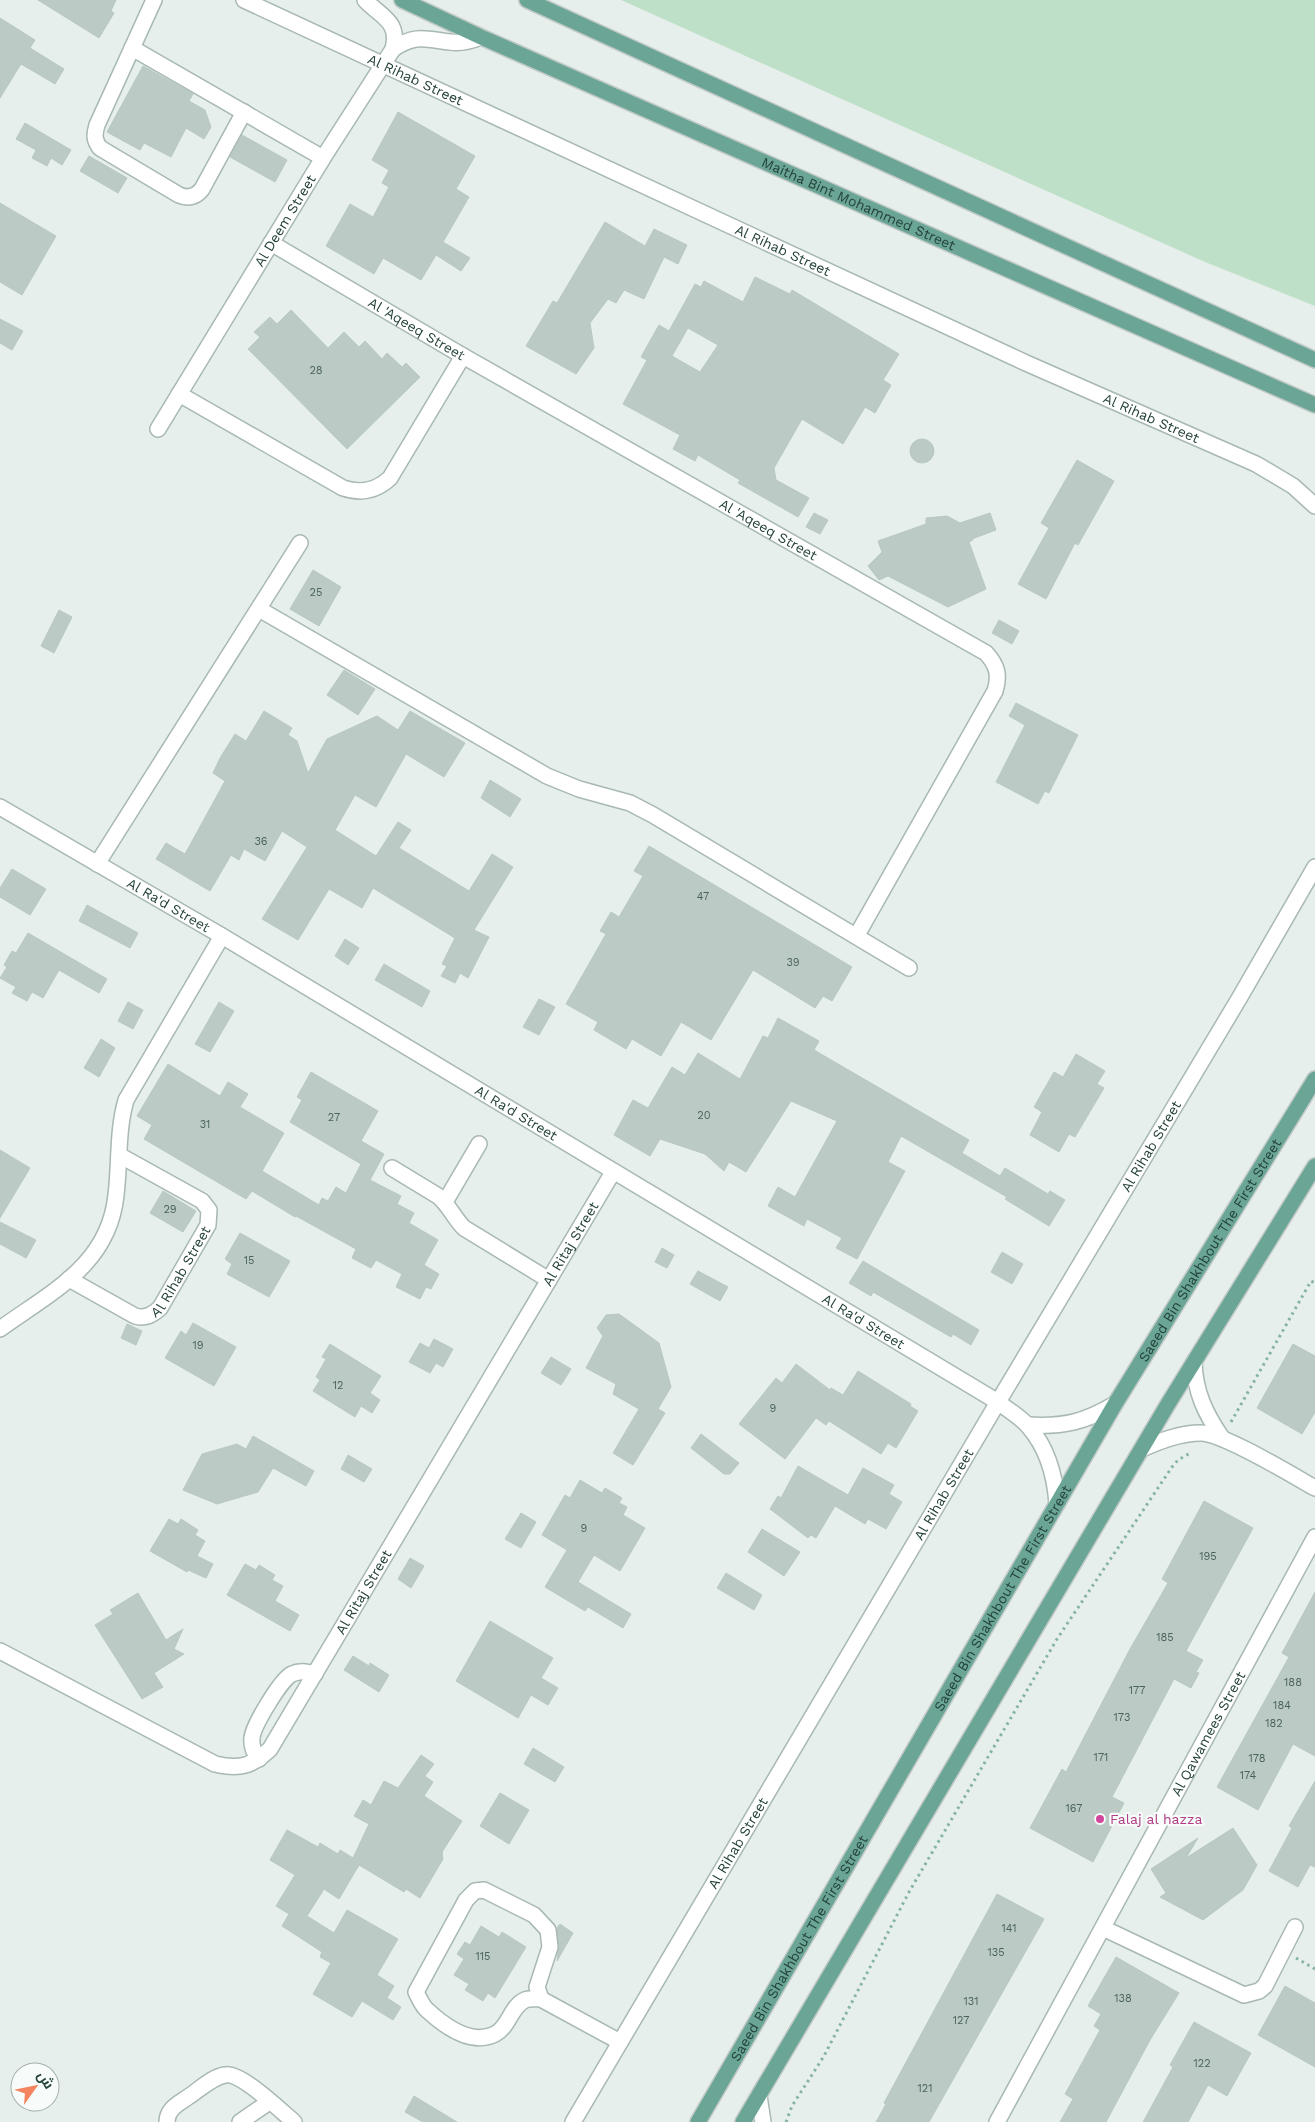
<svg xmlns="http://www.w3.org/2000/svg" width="1315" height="2122" viewBox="0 0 1315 2122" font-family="'Work Sans',Cairo,sans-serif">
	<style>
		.green { fill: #bfe0c8 }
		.building { fill: #bbcac4; stroke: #b8c9c2; fill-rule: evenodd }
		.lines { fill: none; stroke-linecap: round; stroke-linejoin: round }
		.minor-casing { stroke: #a8b8b2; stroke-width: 18 }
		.major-casing { stroke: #c2cac8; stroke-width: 18 }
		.path { stroke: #86b3a5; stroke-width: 3; stroke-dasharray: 2.5 4; stroke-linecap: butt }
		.minor { stroke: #fff; stroke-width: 15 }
		.major { stroke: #6aa596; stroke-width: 15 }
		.hotel-dot { fill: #d1479c; stroke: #f7fbf9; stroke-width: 2 }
		.labels { text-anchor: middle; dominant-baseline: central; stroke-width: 4.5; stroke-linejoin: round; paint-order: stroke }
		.number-label { font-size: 11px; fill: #4a645c }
		.street-label { font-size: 14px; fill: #24423a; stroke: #f7fbf9 }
		.hotel-label { font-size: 14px; fill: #b23c85; stroke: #f7fbf9; text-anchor: start }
	</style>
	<rect width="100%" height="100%" fill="#e6efeb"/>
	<path class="green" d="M 621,0 L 1315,0 L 1315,306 L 1205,262 Z"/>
	<path class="building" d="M 38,0 L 116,0 L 111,11 L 114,13 L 99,38 Z
		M 0,18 L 35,40 L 30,48 L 64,69 L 55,84 L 21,64 L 0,98 Z
		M 143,66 L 193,94 L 189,101 L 205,110 L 211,127 L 204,139 L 186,128 L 171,157 L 144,143 L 140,150 L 107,132 Z
		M 398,112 L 475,156 L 456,189 L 469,197 L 443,242 L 470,258 L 461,271 L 436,255 L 421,280 L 383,258 L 374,274 L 326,246 L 350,204 L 373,217 L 389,187 L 382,183 L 389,170 L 372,160 Z
		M 25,123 L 71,150 L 62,165 L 51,158 L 47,166 L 32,158 L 36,150 L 16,139 Z
		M 242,135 L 287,160 L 275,182 L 230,157 Z
		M 89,156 L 127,178 L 118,193 L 80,171 Z
		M 0,203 L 56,236 L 22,295 L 0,282 Z
		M 605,222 L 645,246 L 654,229 L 687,245 L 678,264 L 664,257 L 644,299 L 624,290 L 616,303 L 608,299 L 590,323 L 594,348 L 576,374 L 526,346 L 553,301 L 557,303 Z
		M 755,277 L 790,294 L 792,290 L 899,354 L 883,380 L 891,385 L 875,413 L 865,407 L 843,444 L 802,419 L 774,468 L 776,480 L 809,498 L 798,517 L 738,483 L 740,480 L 698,455 L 695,461 L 673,449 L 680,435 L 623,404 L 647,360 L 641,357 L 659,325 L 669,331 L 695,284 L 701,287 L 704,281 L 743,302 ZM 688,328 L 718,345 L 700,372 L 672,356 Z
		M 291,310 L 328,348 L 344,332 L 359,347 L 365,341 L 382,359 L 387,353 L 402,367 L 406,363 L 420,377 L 347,449 L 248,349 L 260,337 L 254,332 L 270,317 L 277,324 Z
		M 0,319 L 23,331 L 12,350 L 0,343 Z
		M910 451a12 12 0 1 1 24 0a12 12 0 1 1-24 0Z
		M 1077,460 L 1114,481 L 1078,545 L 1075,543 L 1046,599 L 1018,584 L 1049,528 L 1041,523 Z
		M 814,513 L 828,520 L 820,534 L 806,527 Z
		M 990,513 L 996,530 L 972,539 L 973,540 L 969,542 L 986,589 L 948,607 L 888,576 L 879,580 L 868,566 L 882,552 L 878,541 L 926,524 L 926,518 L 947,516 L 960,523 Z
		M 313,570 L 341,587 L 319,626 L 290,609 Z
		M 59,610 L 72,617 L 54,653 L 41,646 Z
		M 999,620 L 1019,631 L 1012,644 L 992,633 Z
		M 344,670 L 375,689 L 358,715 L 327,695 Z
		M 1016,703 L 1078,735 L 1049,793 L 1045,791 L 1038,804 L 996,782 L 1025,725 L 1009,716 Z
		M 264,711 L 292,728 L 288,735 L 297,741 L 308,773 L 327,739 L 377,716 L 398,730 L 410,711 L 465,743 L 444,777 L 406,754 L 376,807 L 355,795 L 335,830 L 376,856 L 398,822 L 411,830 L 399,848 L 469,891 L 492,854 L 513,867 L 474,930 L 489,937 L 468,978 L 460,973 L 455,983 L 441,976 L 447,966 L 442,964 L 455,938 L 373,888 L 362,908 L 329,889 L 298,940 L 262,919 L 307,847 L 282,831 L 265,861 L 244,849 L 239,860 L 231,855 L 210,891 L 156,859 L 166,843 L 185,854 L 225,781 L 213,773 L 220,758 L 235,734 L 246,741 Z
		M 490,780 L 521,799 L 510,817 L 481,798 Z
		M 649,846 L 852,967 L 832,1001 L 823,996 L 815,1008 L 753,970 L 711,1040 L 681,1022 L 661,1056 L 632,1039 L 626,1049 L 594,1030 L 598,1022 L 566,1004 L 606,934 L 600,931 L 611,912 L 619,917 L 643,876 L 634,871 Z
		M 12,869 L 46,889 L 30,915 L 0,897 L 0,888 Z
		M 87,905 L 138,933 L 130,948 L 79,921 Z
		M 28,933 L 107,979 L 99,993 L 59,970 L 43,998 L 32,992 L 27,1001 L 12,993 L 16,987 L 0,978 L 7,967 L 4,965 L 12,951 L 16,953 Z
		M 345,939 L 359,948 L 348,965 L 335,956 Z
		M 384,964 L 430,991 L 422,1007 L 375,980 Z
		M 539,999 L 555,1007 L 539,1035 L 523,1027 Z
		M 128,1002 L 143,1010 L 133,1029 L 118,1021 Z
		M 219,1002 L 234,1011 L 210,1052 L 195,1044 Z
		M 778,1018 L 819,1041 L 814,1050 L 969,1140 L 962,1153 L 1000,1176 L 1005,1168 L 1048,1194 L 1050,1191 L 1065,1200 L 1049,1226 L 1005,1199 L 1007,1197 L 901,1136 L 888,1162 L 905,1171 L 857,1259 L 836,1248 L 842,1238 L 807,1219 L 804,1226 L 768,1206 L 778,1187 L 795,1197 L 837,1121 L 791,1101 L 746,1172 L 729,1162 L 724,1171 L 705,1154 L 660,1139 L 650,1156 L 614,1135 L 633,1100 L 648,1108 L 672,1067 L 685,1075 L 698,1053 L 740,1079 L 763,1036 L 768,1038 Z
		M 101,1039 L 115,1048 L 99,1077 L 84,1068 Z
		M 1076,1054 L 1105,1071 L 1097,1084 L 1104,1088 L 1075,1137 L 1069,1134 L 1059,1152 L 1030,1135 L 1042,1112 L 1034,1107 L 1054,1072 L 1063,1077 Z
		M 168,1064 L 220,1096 L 228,1082 L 248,1094 L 240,1107 L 284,1133 L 262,1171 L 319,1205 L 322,1198 L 328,1201 L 336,1187 L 346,1193 L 361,1164 L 290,1122 L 302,1100 L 297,1097 L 311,1072 L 378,1111 L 361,1141 L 384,1154 L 370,1180 L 401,1196 L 397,1204 L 414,1213 L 409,1223 L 438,1240 L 424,1265 L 439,1274 L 431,1289 L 426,1287 L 420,1299 L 396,1287 L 402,1274 L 376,1260 L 371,1268 L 352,1258 L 356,1249 L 296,1216 L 295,1217 L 252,1191 L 246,1199 L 144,1139 L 152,1125 L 137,1116 Z
		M 0,1150 L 30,1168 L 0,1218 Z
		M 163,1191 L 196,1211 L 183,1232 L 150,1213 Z
		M 0,1222 L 36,1240 L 26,1258 L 0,1244 Z
		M 240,1233 L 290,1261 L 269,1297 L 227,1274 L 232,1264 L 225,1259 Z
		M 662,1248 L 674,1255 L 667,1268 L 655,1262 Z
		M 1002,1252 L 1023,1264 L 1012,1284 L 991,1272 Z
		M 863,1261 L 979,1330 L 971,1345 L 953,1334 L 951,1337 L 873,1292 L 871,1296 L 849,1283 Z
		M 698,1271 L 728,1287 L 720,1301 L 690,1284 Z
		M 619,1314 L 659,1343 L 671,1387 L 658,1409 L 665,1413 L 633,1465 L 613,1453 L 639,1409 L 613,1394 L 616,1384 L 586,1368 L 603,1336 L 597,1328 L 606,1315 Z
		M 193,1323 L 236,1347 L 214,1386 L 165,1358 L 181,1331 L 186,1335 Z
		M 127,1324 L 142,1331 L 136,1345 L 121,1338 Z
		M 434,1339 L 453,1349 L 443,1367 L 436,1363 L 430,1373 L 409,1362 L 420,1343 L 429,1348 Z
		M 330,1344 L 381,1376 L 370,1393 L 380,1400 L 372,1413 L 361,1406 L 355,1417 L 313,1391 L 320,1380 L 316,1377 L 326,1359 L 322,1357 Z
		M 1293,1344 L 1315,1356 L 1315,1412 L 1302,1434 L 1257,1408 Z
		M 551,1357 L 571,1369 L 561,1385 L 541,1373 Z
		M 796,1364 L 830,1390 L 831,1388 L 843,1395 L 858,1371 L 911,1404 L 910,1406 L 918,1411 L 896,1448 L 888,1443 L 881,1454 L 829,1421 L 826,1425 L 816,1418 L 785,1459 L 739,1424 L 776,1378 L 782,1383 Z
		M 701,1434 L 739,1463 L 730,1474 L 724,1474 L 691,1448 Z
		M 253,1436 L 314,1471 L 306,1486 L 273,1468 L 258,1492 L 217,1504 L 183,1490 L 202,1454 L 237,1444 L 246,1449 Z
		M 348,1455 L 372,1469 L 364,1482 L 341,1469 Z
		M 798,1466 L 848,1495 L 863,1468 L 894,1485 L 889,1494 L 902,1502 L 886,1529 L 868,1519 L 865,1524 L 835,1506 L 816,1538 L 811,1535 L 808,1538 L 770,1509 L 778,1496 L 781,1498 Z
		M 580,1480 L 602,1493 L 605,1488 L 622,1498 L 619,1503 L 627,1507 L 623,1515 L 645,1528 L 620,1571 L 594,1555 L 578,1582 L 631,1614 L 623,1628 L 588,1607 L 585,1611 L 545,1587 L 567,1550 L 542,1535 L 565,1495 L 570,1498 Z
		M 1204,1501 L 1253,1528 L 1186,1651 L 1203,1660 L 1196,1672 L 1199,1673 L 1191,1688 L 1174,1679 L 1112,1797 L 1124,1803 L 1093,1862 L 1030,1828 L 1062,1769 L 1066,1772 L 1130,1649 L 1168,1583 L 1162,1579 Z
		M 521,1513 L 536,1522 L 521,1548 L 505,1539 Z
		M 169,1519 L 178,1524 L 181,1519 L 198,1530 L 195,1535 L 205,1541 L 197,1556 L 213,1564 L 206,1578 L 188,1570 L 187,1572 L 150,1551 Z
		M 762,1529 L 800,1552 L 784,1576 L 748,1552 Z
		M 410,1558 L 424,1566 L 411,1588 L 398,1579 Z
		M 245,1564 L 256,1570 L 259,1565 L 275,1575 L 272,1580 L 283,1586 L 275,1601 L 299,1615 L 290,1631 L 227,1595 Z
		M 726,1573 L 762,1595 L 754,1610 L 717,1588 Z
		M 1315,1592 L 1315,1756 L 1293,1744 L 1258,1810 L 1217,1787 L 1289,1657 L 1282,1653 Z
		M 138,1593 L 166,1640 L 183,1629 L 174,1649 L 184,1654 L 154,1673 L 163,1687 L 142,1699 L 95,1625 L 113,1614 L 110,1610 Z
		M 490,1621 L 553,1658 L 541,1678 L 558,1688 L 548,1705 L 531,1695 L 518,1718 L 456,1681 Z
		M 353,1656 L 369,1666 L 370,1663 L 389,1675 L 379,1692 L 344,1670 Z
		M 533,1748 L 564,1767 L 555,1782 L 524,1764 Z
		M 421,1755 L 434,1764 L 425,1776 L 433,1782 L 424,1796 L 462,1821 L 442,1852 L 443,1859 L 420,1898 L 406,1889 L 404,1892 L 359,1865 L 339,1899 L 324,1889 L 307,1916 L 334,1933 L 347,1910 L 398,1939 L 377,1975 L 394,1986 L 387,1998 L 401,2007 L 393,2020 L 362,2001 L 352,2017 L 313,1994 L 331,1963 L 320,1957 L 322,1952 L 282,1926 L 289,1914 L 276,1906 L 295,1875 L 270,1860 L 287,1830 L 318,1847 L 320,1843 L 338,1854 L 340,1850 L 353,1858 L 369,1824 L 354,1816 L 363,1800 L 371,1805 L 384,1781 L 398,1788 Z
		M 1315,1781 L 1315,1867 L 1310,1865 L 1298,1887 L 1269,1871 L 1292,1828 L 1289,1826 Z
		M 500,1793 L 529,1810 L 509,1844 L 480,1826 Z
		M 1233,1828 L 1257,1865 L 1243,1890 L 1203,1920 L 1160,1897 L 1166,1893 L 1151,1869 L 1198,1838 L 1186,1858 Z
		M 997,1894 L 1044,1919 L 929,2122 L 876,2122 L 886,2104 L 884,2103 Z
		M 560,1924 L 573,1933 L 557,1961 L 559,1946 L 557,1928 Z
		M 481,1926 L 499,1937 L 502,1932 L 526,1947 L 495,1998 L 488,1993 L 483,2001 L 465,1990 L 469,1984 L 454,1975 L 464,1959 L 457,1954 L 465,1942 L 470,1945 Z
		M 1116,1957 L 1179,1993 L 1150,2040 L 1106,2122 L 1060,2122 L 1073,2099 L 1065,2094 L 1100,2030 L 1094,2026 L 1101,2014 L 1088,2006 Z
		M 1285,1986 L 1315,2003 L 1315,2067 L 1258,2035 Z
		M 1194,2022 L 1251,2053 L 1227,2096 L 1208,2085 L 1188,2122 L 1143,2122 L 1173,2067 L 1170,2065 Z
		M 414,2096 L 457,2122 L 423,2122 L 405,2112 Z"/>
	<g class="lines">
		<g class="minor-casing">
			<g id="minor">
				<path d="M 154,0 L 97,125 C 94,135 94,140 100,148 L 179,195 C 188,199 196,197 202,189 L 244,112"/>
				<path id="s1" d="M 244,0 L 1026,363 L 1256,464 L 1293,486 L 1315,506"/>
				<path d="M 132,48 L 323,158"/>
				<path d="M 393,49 C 415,34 425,39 450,42 C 461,44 471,41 481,37"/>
				<path id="s2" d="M 271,243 L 463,356 L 986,653 C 997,665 1000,675 995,691 L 857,935"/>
				<path d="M 179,394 L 343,488 C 361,494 376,491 390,478 L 463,356"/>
				<path id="s3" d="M 158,429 L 323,158 L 393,49 C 400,21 381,17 365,0"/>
				<path d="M 259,609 L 547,776 L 579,789 L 630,803 L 653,815 L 909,968"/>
				<path id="s4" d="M 0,807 L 222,936 L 998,1402 C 1008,1410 1021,1417 1029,1427 C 1048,1449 1055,1475 1057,1504"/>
				<path d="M 97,864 L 300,543"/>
				<path d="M 392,1168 L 438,1196 C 449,1205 454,1218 464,1228 L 549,1280"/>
				<path d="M 445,1202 L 479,1144"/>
				<path id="s5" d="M 69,1279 L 135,1316 C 145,1319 152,1315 160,1308 L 208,1225 L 209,1210 L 202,1201 L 119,1155"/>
				<path d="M 0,1329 C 51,1292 109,1265 116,1195 C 120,1163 117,1131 126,1100 L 222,936"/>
				<path d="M 1194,1362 C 1195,1392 1205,1413 1222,1438"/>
				<path d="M 1028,1425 C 1064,1427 1085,1422 1115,1404"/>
				<path d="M 1142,1449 C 1160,1441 1180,1433 1201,1433 C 1223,1433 1292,1475 1315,1488"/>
				<path id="s6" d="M 0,1651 L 215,1764 C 240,1770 252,1766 270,1749 L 613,1172"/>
				<path d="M 259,1759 C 254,1753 251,1747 252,1738 C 253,1726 281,1679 292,1674 C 300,1670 307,1672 315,1674"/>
				<path d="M 1103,1928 L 1244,1995 L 1259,1991 L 1265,1986 L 1295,1927"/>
				<path d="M 541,1999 C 536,1999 529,1998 525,2000 C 511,2006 509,2027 495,2034 C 471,2046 443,2025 426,2009 C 422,2005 419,1998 416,1992 L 466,1900 L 475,1891 L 484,1890 L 534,1915 L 548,1930 L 550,1947 L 537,1987 L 541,1999 L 620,2042"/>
				<path d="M 759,2096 L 763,2122"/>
				<path d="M 167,2122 C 167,2109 178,2104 188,2097 C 199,2090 212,2077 225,2075 C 241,2072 281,2111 294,2122"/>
				<path d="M 240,2122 L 269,2102"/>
				<path id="s7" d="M 573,2122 L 998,1402 L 1240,997 L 1315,867"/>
				<path id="s8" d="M 997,2122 L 1315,1537"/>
			</g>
		</g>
		<g class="major-casing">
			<g id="major">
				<path id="s9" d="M 402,0 L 481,37 L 1315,405"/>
				<path d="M 527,0 L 1315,360"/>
				<path id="s10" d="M 698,2122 L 1115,1404 L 1315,1079"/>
				<path d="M 743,2122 L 1168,1404 L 1315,1166"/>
			</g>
		</g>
		<path class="path" d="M 1231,1422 L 1311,1281 L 1315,1283
			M 1296,1958 L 1315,1969
			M 786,2122 L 792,2106 L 824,2056 L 909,1892 L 1057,1639 L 1172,1467 L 1178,1460 L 1192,1452"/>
		<use href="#minor" class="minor"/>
		<use href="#major" class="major"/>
	</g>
	<circle class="hotel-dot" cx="1100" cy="1819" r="5"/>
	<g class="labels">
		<g class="number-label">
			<text x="316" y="370">28</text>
			<text x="316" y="592">25</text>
			<text x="261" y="841">36</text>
			<text x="703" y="896">47</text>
			<text x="793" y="962">39</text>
			<text x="704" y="1115">20</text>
			<text x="334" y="1117">27</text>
			<text x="205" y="1124">31</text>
			<text x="170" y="1209">29</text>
			<text x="249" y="1260">15</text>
			<text x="198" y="1345">19</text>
			<text x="338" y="1385">12</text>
			<text x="773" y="1408">9</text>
			<text x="584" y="1528">9</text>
			<text x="1208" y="1556">195</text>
			<text x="1165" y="1637">185</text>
			<text x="1293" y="1682">188</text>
			<text x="1137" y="1690">177</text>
			<text x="1282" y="1705">184</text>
			<text x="1122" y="1717">173</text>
			<text x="1274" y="1723">182</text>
			<text x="1101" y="1757">171</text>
			<text x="1257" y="1758">178</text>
			<text x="1248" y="1775">174</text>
			<text x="1074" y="1808">167</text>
			<text x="1009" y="1928">141</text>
			<text x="996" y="1952">135</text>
			<text x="483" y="1956">115</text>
			<text x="1123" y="1998">138</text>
			<text x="971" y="2001">131</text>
			<text x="961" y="2020">127</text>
			<text x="1202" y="2063">122</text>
			<text x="925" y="2088">121</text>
		</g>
		<g class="street-label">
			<text stroke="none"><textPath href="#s1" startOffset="189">Al Rihab Street</textPath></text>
			<text stroke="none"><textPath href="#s9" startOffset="500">Maitha Bint Mohammed Street</textPath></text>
			<text stroke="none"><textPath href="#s3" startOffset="244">Al Deem Street</textPath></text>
			<text stroke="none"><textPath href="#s1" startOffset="594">Al Rihab Street</textPath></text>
			<text stroke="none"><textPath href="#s2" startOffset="169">Al 'Aqeeq Street</textPath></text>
			<text stroke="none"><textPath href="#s1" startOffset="999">Al Rihab Street</textPath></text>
			<text stroke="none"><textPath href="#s2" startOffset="574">Al 'Aqeeq Street</textPath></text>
			<text stroke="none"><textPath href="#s4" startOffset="195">Al Ra'd Street</textPath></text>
			<text stroke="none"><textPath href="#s4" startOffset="600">Al Ra'd Street</textPath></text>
			<text stroke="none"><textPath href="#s7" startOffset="1134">Al Rihab Street</textPath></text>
			<text stroke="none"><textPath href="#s6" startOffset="891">Al Ritaj Street</textPath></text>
			<text stroke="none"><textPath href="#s10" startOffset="1011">Saeed Bin Shakhbout The First Street</textPath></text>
			<text stroke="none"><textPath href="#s5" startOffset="145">Al Rihab Street</textPath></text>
			<text stroke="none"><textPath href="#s4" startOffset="1005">Al Ra'd Street</textPath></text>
			<text stroke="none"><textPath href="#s7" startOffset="729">Al Rihab Street</textPath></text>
			<text stroke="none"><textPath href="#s6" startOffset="486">Al Ritaj Street</textPath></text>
			<text stroke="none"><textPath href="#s10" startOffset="606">Saeed Bin Shakhbout The First Street</textPath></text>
			<text stroke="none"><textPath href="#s8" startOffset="442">Al Qawamees Street</textPath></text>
			<text stroke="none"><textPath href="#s7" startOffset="324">Al Rihab Street</textPath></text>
			<text stroke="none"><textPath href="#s10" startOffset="201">Saeed Bin Shakhbout The First Street</textPath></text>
		</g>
		<g class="hotel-label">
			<text x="1110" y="1819">Falaj al hazza</text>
		</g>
	</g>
	<g transform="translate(35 2087) rotate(57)"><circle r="24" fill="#f7fbf9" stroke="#a3b1ad"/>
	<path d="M0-4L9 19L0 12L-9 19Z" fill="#f4845f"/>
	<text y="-8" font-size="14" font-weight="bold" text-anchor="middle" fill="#24423a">ش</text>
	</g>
</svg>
